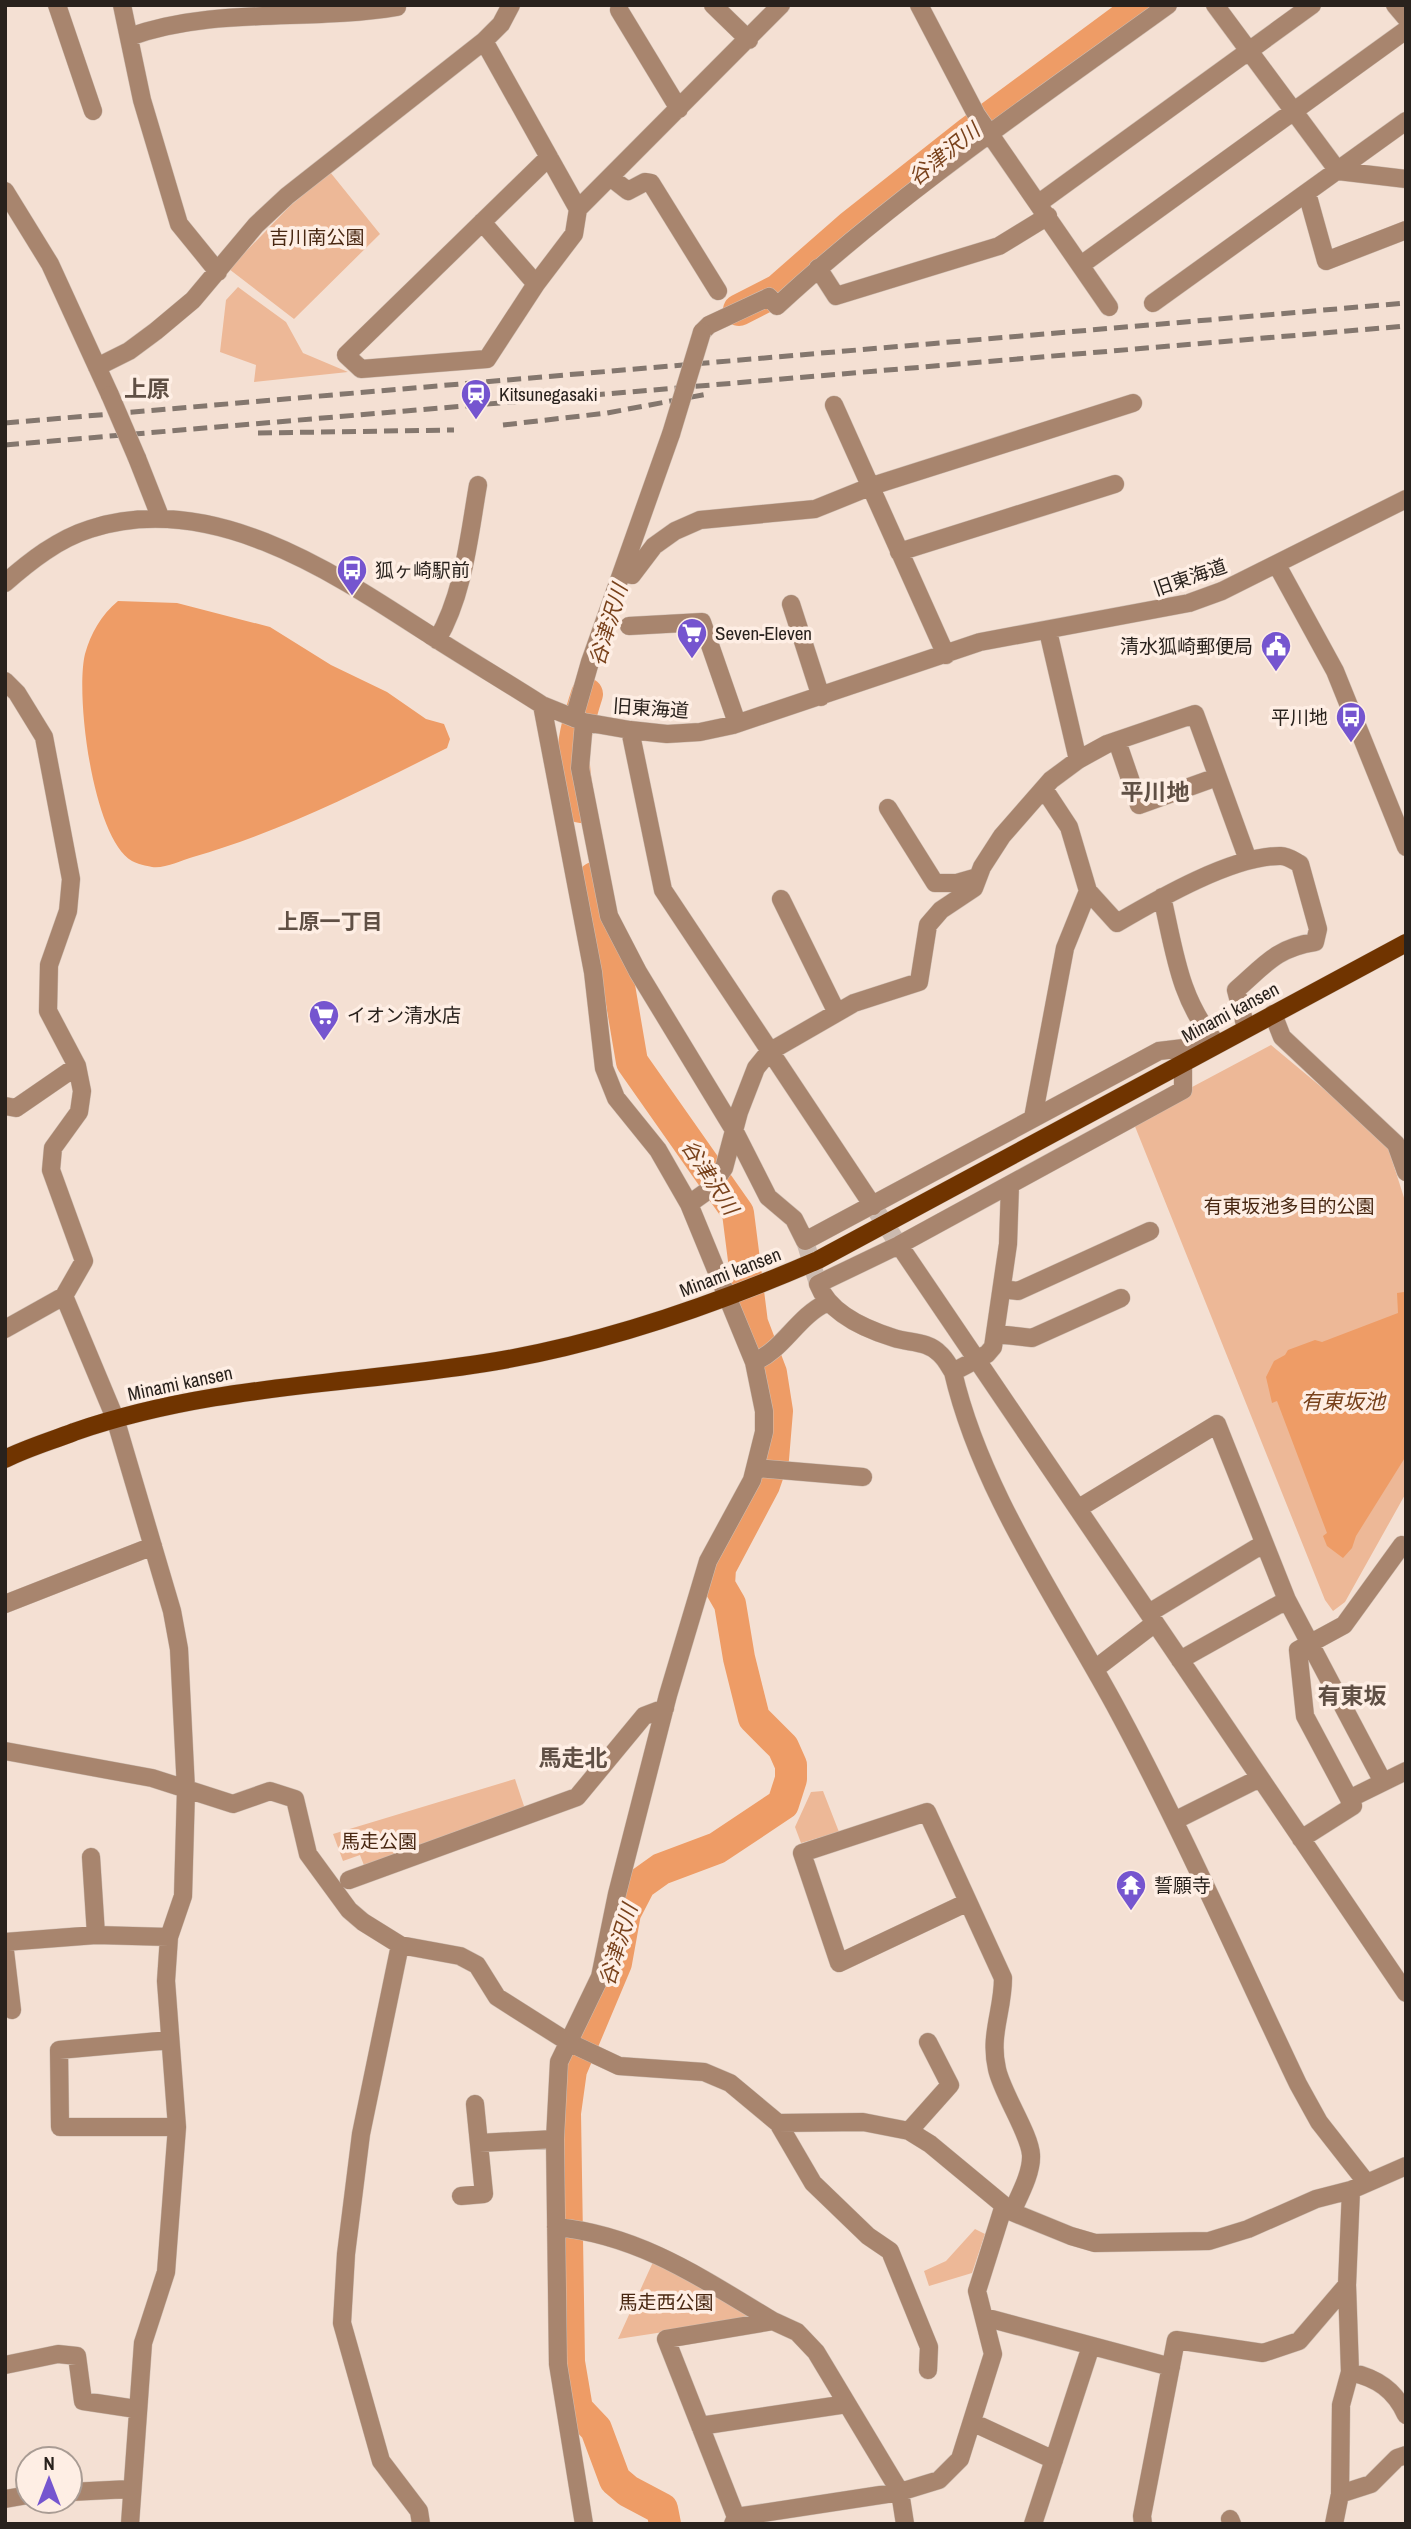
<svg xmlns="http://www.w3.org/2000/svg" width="1411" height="2529" viewBox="0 0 1411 2529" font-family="'Archivo Narrow','Noto Sans JP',sans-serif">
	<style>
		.green { fill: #edb897 }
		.water { fill: #ee9c66 }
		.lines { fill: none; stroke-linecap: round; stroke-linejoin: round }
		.river { stroke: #ee9c66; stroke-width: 32 }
		.minor-tunnel { stroke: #cbbaaf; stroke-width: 18; stroke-dasharray: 18 9; stroke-linecap: butt }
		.minor-casing { stroke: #cfbeb2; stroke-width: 19 }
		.major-casing { stroke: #cfbeb2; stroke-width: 19 }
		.minor { stroke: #a8856e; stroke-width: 18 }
		.major { stroke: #703400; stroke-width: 18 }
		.rail { stroke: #84776e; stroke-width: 5; stroke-dasharray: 14 7; stroke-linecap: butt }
		.minor-bridge-casing { stroke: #cfbeb2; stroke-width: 19; stroke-linecap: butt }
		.minor-bridge { stroke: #a8856e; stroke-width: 18 }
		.labels { text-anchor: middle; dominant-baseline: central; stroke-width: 7; stroke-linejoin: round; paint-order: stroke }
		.park-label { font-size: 19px; fill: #482711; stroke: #feeee4 }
		.poi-label { font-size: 19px; fill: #29221d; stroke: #feeee4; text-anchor: start }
		.street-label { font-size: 19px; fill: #29221d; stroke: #feeee4 }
		.water-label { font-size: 21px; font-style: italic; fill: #79421c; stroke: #feeee4 }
		.neighbourhood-label { font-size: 21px; font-weight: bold; fill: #605045; stroke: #feeee4 }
		.quarter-label { font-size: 23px; font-weight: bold; fill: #605045; stroke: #feeee4 }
	</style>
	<rect width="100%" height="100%" fill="#f4e0d3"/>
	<path class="green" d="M 330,172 L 380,234 L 294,319 L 229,269 L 290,206 Z
		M 238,287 L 286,322 L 303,353 L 348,372 L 254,382 L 256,365 L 220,352 L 226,300 Z
		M 1271,1045 L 1386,1141 L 1406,1204 L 1406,1493 L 1345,1602 L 1333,1611 L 1325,1600 L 1132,1119 Z
		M 515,1779 L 525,1809 L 454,1832 L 365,1868 L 360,1855 L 343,1861 L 333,1834 Z
		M 823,1791 L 839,1832 L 801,1843 L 795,1827 L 811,1792 Z
		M 975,2229 L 985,2234 L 972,2273 L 929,2286 L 924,2271 L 946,2261 Z
		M 653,2262 L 749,2313 L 748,2319 L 618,2339 Z"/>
	<path class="water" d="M 118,601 L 177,603 L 270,627 L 331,665 L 387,692 L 426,719 L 444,724 L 450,739 L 447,748 C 363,790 283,831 193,857 C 182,860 164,869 152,867 C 147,866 137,864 132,861 C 93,839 75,695 85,654 C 91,633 101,615 118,601 Z
		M 1404,1292 L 1406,1456 L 1356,1536 L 1352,1548 L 1343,1558 L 1327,1546 L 1323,1536 L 1327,1533 L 1277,1401 L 1272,1403 L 1266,1377 L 1274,1361 L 1285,1355 L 1288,1350 L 1315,1340 L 1322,1342 L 1398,1313 L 1397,1293 Z"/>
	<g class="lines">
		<path class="river" d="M 739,310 L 778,290 L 851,226 L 970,132 L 1142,5
			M 580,807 C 570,755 571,744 587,694
			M 594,878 L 604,936 L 618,980 L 632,1062 L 738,1213 L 752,1323 L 771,1373 L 777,1411 L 773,1459 L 764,1485 L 720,1568 L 719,1585 L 730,1604 L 739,1658 L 754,1718 L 783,1747 L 791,1765 L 791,1779 L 783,1804 L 717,1848 L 661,1869 L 640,1884 L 625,1913 L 616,1963 L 571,2070 L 565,2113 L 569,2362 L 577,2409 L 596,2429 L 615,2480 L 628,2491 L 662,2509 L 665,2524"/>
		<path class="minor-tunnel" d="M 873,1206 L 899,1245
			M 805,1241 L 818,1284"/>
		<g class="minor-casing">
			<path id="minor" d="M 57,5 L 93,111
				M 122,5 L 142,100 L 179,224 L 218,272
				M 713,5 L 749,40
				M 919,5 L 976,114 L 1109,307
				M 1215,5 L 1338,171 L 1406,179
				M 1395,5 L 1406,18
				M 619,10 L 679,109
				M 129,37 C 215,6 308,22 397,7
				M 484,41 L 578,209 L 574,234 L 536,284 L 487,359 L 361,369 L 346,355 L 549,157
				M 610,177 L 628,191 L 645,182 L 651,183 L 718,291
				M 5,191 L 50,264 L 110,395
				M 1307,193 L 1326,261 L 1406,230
				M 1039,203 L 1312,5
				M 578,209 L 781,5
				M 482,222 L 536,284
				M 1081,265 L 1406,30
				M 818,268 L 836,296 L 999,246 L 1048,216
				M 1153,303 L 1406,121
				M 702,332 L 709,325 L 769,297 L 777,306 C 897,195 1035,101 1168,5
				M 97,367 L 129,351 L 156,331 L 193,300 L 256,225 L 287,196 L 484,41 L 501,24 L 511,5
				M 834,405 L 946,655
				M 137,458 L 161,519
				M 899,552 L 1115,484
				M 1277,565 L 1335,671 L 1406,847
				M 623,573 L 632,575 L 654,546 L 675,531 L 700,520 L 815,509 L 872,486 L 1133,403
				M 5,583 C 30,561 58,539 90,529 C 212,489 336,574 433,637 C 469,660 506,682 542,705 L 584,722 L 630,730 L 667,734 L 700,732 L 733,725 L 980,642 L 1189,603 L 1222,591 L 1406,499
				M 791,604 L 821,697
				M 629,626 L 702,622 L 737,723
				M 1048,631 L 1078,760
				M 437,640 C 464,594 469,536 478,485
				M 5,681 L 17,693 L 44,737 L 71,879 L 68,911 L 49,965 L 48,1011 L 77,1066 L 82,1091 L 79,1112 L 53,1148 L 51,1170 L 84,1261 L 64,1296 L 115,1418 L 172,1611 L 179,1649 L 186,1790 L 183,1896 L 169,1937 L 166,1981 L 177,2127 L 166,2272 L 143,2343 L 130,2524
				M 542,705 L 593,972 L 604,1068 L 616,1098 L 658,1150 L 689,1204 L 754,1362 L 764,1411 L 764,1432 L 752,1480 L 708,1561 L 668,1695 L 617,1894 L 600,1977 L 559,2062 L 555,2139 L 558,2364 L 584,2524
				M 574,718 L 590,662 L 671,434
				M 584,722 L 580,768 L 609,916 L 638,972 L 734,1130 L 768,1197 L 794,1219 L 805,1241 L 1159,1051 L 1217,1044
				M 630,730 L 663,890 L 873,1206
				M 1117,741 L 1139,805 L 1217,777
				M 888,808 L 935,883 L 957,883 L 978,877
				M 1088,891 L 1117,923 C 1158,899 1234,855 1281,856 C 1288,856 1294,861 1300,864 L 1318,929 L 1315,942 C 1276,948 1265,965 1236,990 L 1246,1028
				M 1162,897 C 1175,953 1179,999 1217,1044
				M 781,899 L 837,1013
				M 1273,1014 L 1282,1037 L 1396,1144 L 1406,1172
				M 5,1106 L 16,1108 L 77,1066
				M 1033,1118 L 1065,948 L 1088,891 L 1069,827 L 1044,789
				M 1010,1185 L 1008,1244 L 993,1347 L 987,1354 L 953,1372 C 981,1493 1060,1603 1119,1713 C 1184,1834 1239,1960 1298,2084 L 1319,2122 L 1366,2182
				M 689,1204 L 710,1189 L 724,1168 L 739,1112 L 756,1068 L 769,1052 L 854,1003 L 919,982 L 928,925 L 941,910 L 974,888 L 982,867 L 1002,836 L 1051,780 L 1078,760 L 1107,744 L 1195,714 L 1248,860
				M 899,1245 L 1406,1993
				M 1003,1289 L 1018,1291 L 1150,1231
				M 5,1329 L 64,1296
				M 997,1334 L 1032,1338 L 1121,1298
				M 754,1362 C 783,1350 797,1317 826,1303
				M 953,1372 C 949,1366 945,1358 940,1354 C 928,1341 910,1343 894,1338 C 865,1329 829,1313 818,1284 L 899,1245 L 1183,1090 L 1183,1061
				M 755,1468 L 863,1477
				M 1079,1508 L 1217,1424 L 1287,1600 L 1383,1782
				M 5,1604 L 153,1546
				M 1149,1613 L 1263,1544
				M 1180,1660 L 1287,1600
				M 1095,1669 L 1155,1623
				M 5,1751 L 152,1778 L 233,1804 L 270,1791 L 295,1799 L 308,1854 L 349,1910 L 363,1922 L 400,1945 L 460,1956 L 477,1965 L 497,1997 L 568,2042 L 619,2066 L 704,2072 L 730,2083 L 778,2123 L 863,2122 L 909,2131 L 930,2144 L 1012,2212 L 1071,2236 L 1095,2243 L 1209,2241 L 1248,2229 L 1316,2199 L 1351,2190 L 1406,2166
				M 1349,1799 L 1406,1771
				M 1176,1820 L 1260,1778
				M 1301,1839 L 1353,1806 L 1305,1716 L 1298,1650 L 1344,1625 L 1402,1545
				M 91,1857 L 96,1935
				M 349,1880 L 577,1797 L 644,1716 L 665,1708
				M 968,1902 L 839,1963 L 802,1853 L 927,1812 L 1003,1978 C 1003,2011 989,2035 997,2069 C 1002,2093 1030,2134 1031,2155 C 1032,2173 1019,2196 1012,2212
				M 5,1942 L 96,1935 L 169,1937
				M 400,1945 L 361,2134 L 346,2254 L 342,2323 L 381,2461 L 419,2511 L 421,2524
				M 5,1951 L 12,2010
				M 170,2040 L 59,2050 L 60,2127 L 177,2127
				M 778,2123 L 813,2183 L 868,2236 L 890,2251 L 929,2347 L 928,2370
				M 909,2131 L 950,2085 L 928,2042
				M 479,2143 L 555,2139
				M 461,2196 L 484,2194 L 475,2104
				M 556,2227 C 640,2235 703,2279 773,2321
				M 984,2317 L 1171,2367
				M 5,2365 L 58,2354 L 77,2356 L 83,2401 L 136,2409
				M 1350,2372 C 1377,2378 1395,2390 1406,2415
				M 974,2423 L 1054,2460
				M 700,2426 L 847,2404
				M 70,2492 L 130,2489
				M 1340,2494 L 1371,2484 L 1397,2458 L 1406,2455
				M 5,2499 L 28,2495
				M 736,2517 L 900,2492 L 939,2480 L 960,2459 L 993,2354 L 977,2291 L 1004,2205
				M 1230,2519 L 1232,2524
				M 733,2524 L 736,2517 L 666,2339 L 773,2321 L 797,2332 L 816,2352 L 900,2492 L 905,2524
				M 1033,2524 L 1091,2346
				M 1143,2524 L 1142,2516 L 1176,2340 L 1263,2353 L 1299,2341 L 1347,2285
				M 1334,2524 L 1340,2494 L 1341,2405 L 1350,2372 L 1347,2285 L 1351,2190"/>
		</g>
		<g class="major-casing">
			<path id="major" d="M 5,1459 C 27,1448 51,1441 74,1432 C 210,1385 346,1385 485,1363 C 600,1345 712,1306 818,1260 L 1406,943"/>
		</g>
		<use href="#minor" class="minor"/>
		<use href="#major" class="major"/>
		<path class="rail" d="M 5,423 L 1406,303
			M 503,425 L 607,413 L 708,394
			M 258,433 L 454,430
			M 5,445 L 1406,326"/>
		<g class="minor-bridge-casing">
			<path id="minor-bridge" d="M 110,395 L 137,458
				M 671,434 L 702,332"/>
		</g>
		<use href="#minor-bridge" class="minor-bridge"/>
	</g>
	<defs>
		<g id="station-pin" transform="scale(1.575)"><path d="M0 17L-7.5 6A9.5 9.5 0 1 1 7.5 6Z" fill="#7555cf" stroke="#feeee4"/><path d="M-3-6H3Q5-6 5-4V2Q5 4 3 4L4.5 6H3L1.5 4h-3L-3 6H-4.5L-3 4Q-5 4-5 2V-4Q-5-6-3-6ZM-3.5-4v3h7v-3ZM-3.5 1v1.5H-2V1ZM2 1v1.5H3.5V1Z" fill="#fff"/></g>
		<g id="bus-pin" transform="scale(1.575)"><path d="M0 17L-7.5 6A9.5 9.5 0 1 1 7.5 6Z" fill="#7555cf" stroke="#feeee4"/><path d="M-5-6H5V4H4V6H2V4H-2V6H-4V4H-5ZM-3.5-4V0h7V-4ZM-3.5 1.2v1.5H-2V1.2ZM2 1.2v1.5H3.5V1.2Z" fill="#fff"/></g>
		<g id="supermarket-pin" transform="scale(1.575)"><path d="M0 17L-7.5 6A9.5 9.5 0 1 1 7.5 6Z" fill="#7555cf" stroke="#feeee4"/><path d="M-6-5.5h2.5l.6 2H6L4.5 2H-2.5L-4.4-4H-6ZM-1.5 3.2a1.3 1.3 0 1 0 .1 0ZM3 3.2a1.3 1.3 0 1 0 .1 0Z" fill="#fff"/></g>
		<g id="civic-pin" transform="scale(1.575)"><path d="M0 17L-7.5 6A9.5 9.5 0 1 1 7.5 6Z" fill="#7555cf" stroke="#feeee4"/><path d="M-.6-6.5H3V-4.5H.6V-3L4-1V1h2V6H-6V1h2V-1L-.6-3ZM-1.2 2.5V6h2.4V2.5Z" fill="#fff"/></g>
		<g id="temple-pin" transform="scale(1.575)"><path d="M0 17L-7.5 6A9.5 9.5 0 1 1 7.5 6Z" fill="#7555cf" stroke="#feeee4"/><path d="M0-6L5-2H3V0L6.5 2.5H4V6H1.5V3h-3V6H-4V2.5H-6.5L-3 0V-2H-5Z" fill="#fff"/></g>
	</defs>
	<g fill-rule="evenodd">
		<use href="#station-pin" x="476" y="394"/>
		<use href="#bus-pin" x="352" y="570"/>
		<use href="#supermarket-pin" x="692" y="633"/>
		<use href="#civic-pin" x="1276" y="646"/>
		<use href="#bus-pin" x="1351" y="717"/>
		<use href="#supermarket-pin" x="324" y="1015"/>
		<use href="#temple-pin" x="1131" y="1885"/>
	</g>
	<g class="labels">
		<g class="park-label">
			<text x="317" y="237">吉川南公園</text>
			<text x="1289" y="1206">有東坂池多目的公園</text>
			<text x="379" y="1841">馬走公園</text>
			<text x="666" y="2302">馬走西公園</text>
		</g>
		<g class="poi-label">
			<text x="499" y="394">Kitsunegasaki</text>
			<text x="375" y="570">狐ヶ崎駅前</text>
			<text x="715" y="633">Seven-Eleven</text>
			<text x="1253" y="646" text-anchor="end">清水狐崎郵便局</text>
			<text x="1328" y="717" text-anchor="end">平川地</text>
			<text x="347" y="1015">イオン清水店</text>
			<text x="1154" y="1885">誓願寺</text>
		</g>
		<g class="street-label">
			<text transform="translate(1190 577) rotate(-19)">旧東海道</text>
			<text transform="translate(651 708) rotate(4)">旧東海道</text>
			<text transform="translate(1230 1012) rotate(-28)">Minami kansen</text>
			<text transform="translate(730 1272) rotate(-21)">Minami kansen</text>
			<text transform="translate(180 1383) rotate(-12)">Minami kansen</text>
		</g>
		<g class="water-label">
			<text transform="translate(944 154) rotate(-39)">谷津沢川</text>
			<text transform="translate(608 625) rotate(-73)">谷津沢川</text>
			<text transform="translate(710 1177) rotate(57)">谷津沢川</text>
			<text x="1343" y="1401">有東坂池</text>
			<text transform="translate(618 1945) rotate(-73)">谷津沢川</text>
		</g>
		<g class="neighbourhood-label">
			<text x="330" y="921">上原一丁目</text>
		</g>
		<g class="quarter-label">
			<text x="147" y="388">上原</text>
			<text x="1155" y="791">平川地</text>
			<text x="1352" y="1695">有東坂</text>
			<text x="573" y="1757">馬走北</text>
		</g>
	</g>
	<rect width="1411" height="2529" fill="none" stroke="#29221d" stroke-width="14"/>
	<g transform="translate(49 2480)"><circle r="33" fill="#feeee4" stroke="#a99c94" stroke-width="2"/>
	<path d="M0-5L12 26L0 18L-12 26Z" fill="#7555cf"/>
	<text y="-10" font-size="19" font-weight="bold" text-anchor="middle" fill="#29221d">N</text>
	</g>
</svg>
